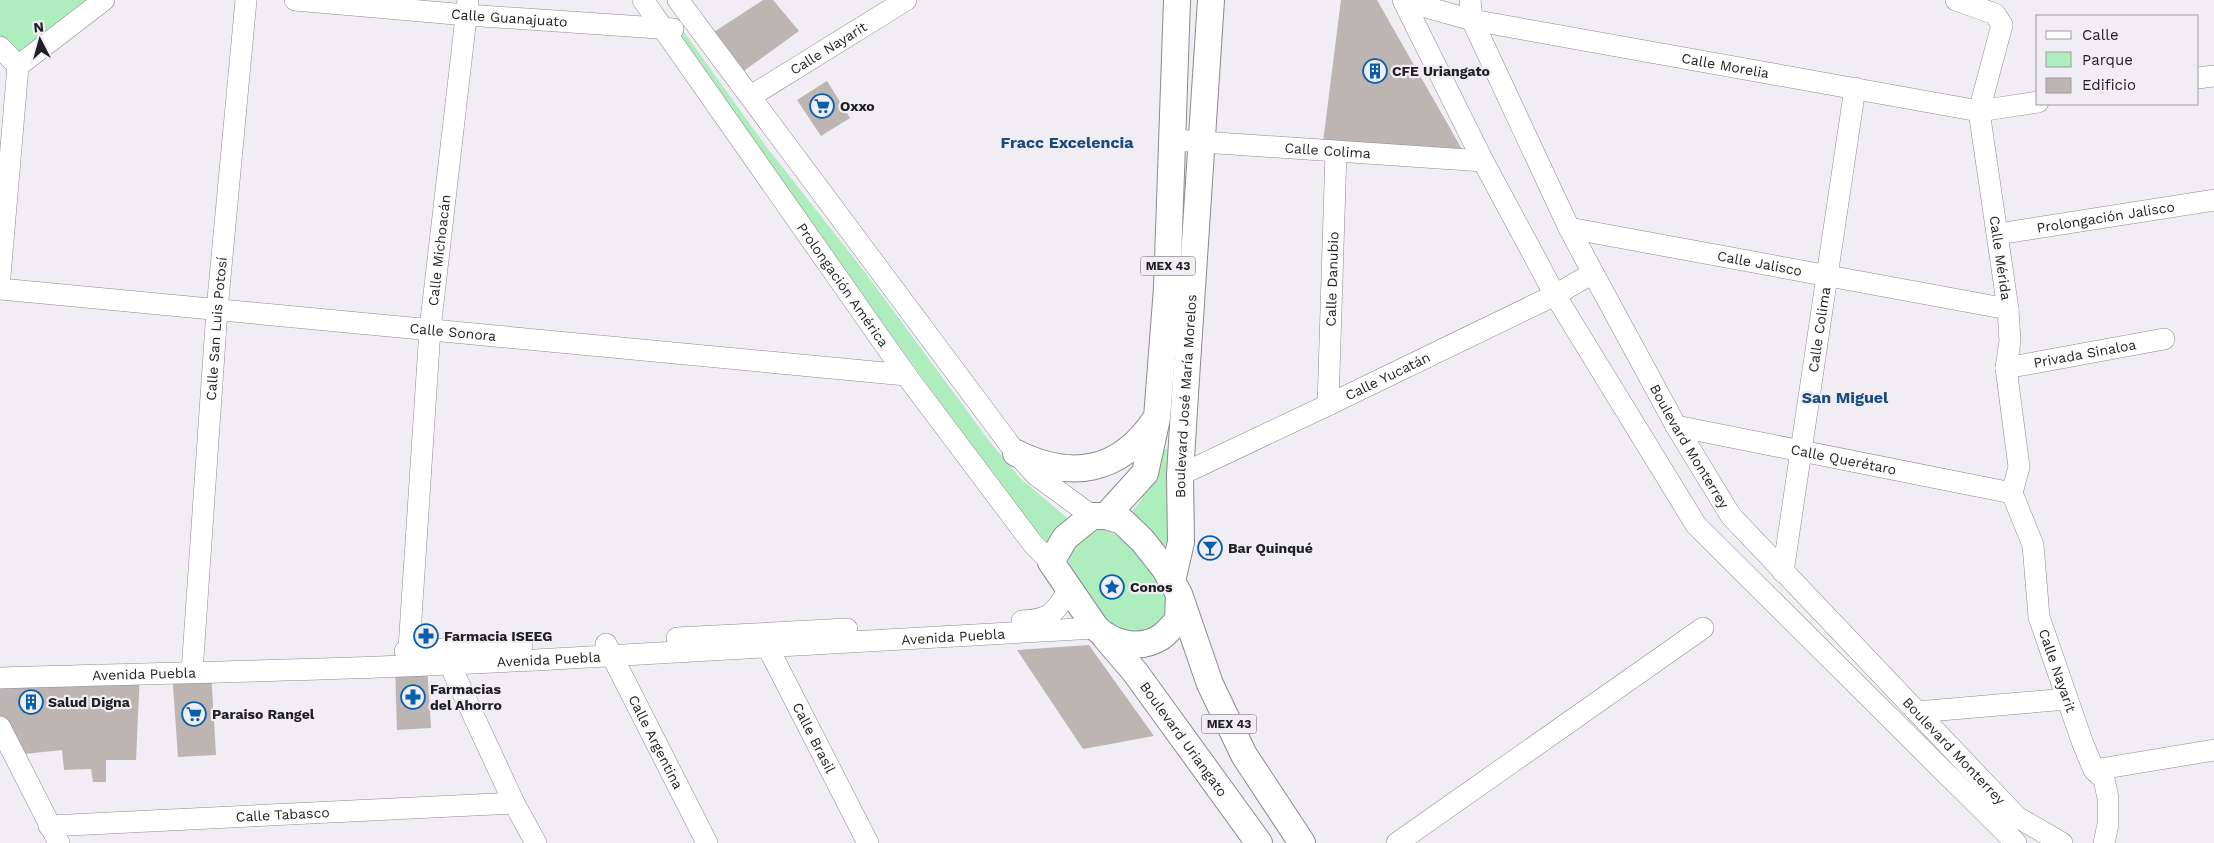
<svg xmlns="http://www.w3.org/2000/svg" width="2214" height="843" viewBox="0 0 2214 843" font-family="'Work Sans',sans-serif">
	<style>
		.green { fill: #aeedbe }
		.building { fill: #bcb5b2 }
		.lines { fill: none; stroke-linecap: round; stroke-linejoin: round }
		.minor-casing { stroke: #8d898f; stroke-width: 22 }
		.major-casing { stroke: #8d898f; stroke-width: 28 }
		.minor { stroke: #fff; stroke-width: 21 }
		.major { stroke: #fff; stroke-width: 26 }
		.labels { text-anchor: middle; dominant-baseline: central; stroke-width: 4.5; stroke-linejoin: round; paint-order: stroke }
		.shield { fill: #f1edf4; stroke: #5e5c60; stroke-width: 1 }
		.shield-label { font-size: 12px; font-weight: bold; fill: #1f1e20 }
		.street-label { font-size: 14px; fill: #1f1e20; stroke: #f1edf4 }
		.poi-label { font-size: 14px; font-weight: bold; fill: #1f1e20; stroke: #f1edf4; text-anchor: start }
		.quarter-label { font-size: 16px; font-weight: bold; fill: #1b4b7d; stroke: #f1edf4 }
	</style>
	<rect width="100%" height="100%" fill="#f1edf4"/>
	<path class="green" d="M 0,0 L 88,0 L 22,53 L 14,51 L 0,37 Z
		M 676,32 L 684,32 L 765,145 L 864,271 L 990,442 L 1020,478 L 1072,522 L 1046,547 L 837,261 Z
		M 1165,449 L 1171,449 L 1167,542 L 1162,548 L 1130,514 L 1141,500 Z
		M 1102,529 C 1126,535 1156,572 1165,595 C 1168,603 1167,614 1168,623 L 1118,639 L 1068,570 L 1070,548 L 1092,530 Z"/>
	<path class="building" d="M 763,0 L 773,0 L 799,31 L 741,73 L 714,32 Z
		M 1341,0 L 1377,0 L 1463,151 L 1323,142 Z
		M 827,81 L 850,118 L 821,136 L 797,100 Z
		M 1089,645 L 1111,676 L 1154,736 L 1083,749 L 1017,650 Z
		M 427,665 L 431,728 L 397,730 L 395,666 Z
		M 211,671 L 216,755 L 178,757 L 172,672 Z
		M 140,673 L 136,760 L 106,760 L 106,782 L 93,782 L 91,769 L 64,770 L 62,750 L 15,755 L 0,727 L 0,678 Z"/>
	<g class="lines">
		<g class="minor-casing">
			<g id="minor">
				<path id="s1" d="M 295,0 L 467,15 L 673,29"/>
				<path id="s2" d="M 643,0 L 906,375 L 1033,544 L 1051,562"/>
				<path d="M 678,0 L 1016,453 L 1036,475 L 1092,516"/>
				<path d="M 1403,0 L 1483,161 L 1555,295 L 1696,525 L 2016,843"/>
				<path id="s3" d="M 1470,0 L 1472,20 L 1569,228 L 1593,273 L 1676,426 L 1731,516 L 2017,817 L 2062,843"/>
				<path id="s4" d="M 1956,0 L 1995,14 L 2002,25 L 1979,111 L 2008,309 L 2010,341 L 2006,368 L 2019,467 L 2012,493"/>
				<path id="s5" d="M 1404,1 L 1472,20 L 1979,111 L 2038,102"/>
				<path d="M 0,47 L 18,66 L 0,276"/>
				<path d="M 18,66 L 104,0"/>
				<path d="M 2198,78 L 2214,76"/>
				<path id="s6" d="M 751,96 L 906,0"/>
				<path id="s7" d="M 1173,140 L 1483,161"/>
				<path id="s8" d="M 1569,228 L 2008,309"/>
				<path id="s9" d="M 1998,234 L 2214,200"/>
				<path id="s10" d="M 0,289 L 906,375"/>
				<path id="s11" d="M 2006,368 L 2164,339"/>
				<path id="s12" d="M 1328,405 L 1336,152"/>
				<path id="s13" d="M 1676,426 L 2012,493"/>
				<path id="s14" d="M 1180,475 L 1328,405 L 1555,295 L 1593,273"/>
				<path id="s15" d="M 2012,493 L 2033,545 L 2039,617 L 2083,744 L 2094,770 L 2104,779 L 2108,798 L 2108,824 L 2104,843"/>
				<path id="s16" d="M 1783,572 L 1855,88"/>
				<path d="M 1022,621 C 1052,619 1053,614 1069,590"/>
				<path d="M 677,638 L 847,629"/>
				<path id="s17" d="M 763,638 L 868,843"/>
				<path id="s18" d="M 606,644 L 707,843"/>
				<path d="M 405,651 L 522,645"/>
				<path d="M 445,654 L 514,803 L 536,843"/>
				<path id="s19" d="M 408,664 L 430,329 L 468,0"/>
				<path id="s20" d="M 192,672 L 217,310 L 246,0"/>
				<path id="s21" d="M 0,678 C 151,673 302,671 452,664 C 667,654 882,641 1096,628"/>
				<path d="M 1917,712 L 2067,699"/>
				<path d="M 0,727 L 59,843"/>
				<path d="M 2094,770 L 2214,750"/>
				<path id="s22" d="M 49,826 L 514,803"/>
				<path d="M 1397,843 L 1703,628"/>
			</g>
		</g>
		<g class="major-casing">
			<g id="major">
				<path d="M 1016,453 C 1071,480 1119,473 1155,420"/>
				<path d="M 1106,516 L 1145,473 L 1157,418 L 1167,288 L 1177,0"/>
				<path id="s23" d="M 1172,581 L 1181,542 L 1180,475 L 1185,394 L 1211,0"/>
				<path d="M 1179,594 L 1178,621 C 1172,626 1167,633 1161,637 C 1139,651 1113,644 1096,628 L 1051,562 L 1065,538 L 1092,516 L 1106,516 L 1122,521 L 1142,540 L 1165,569 L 1179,594 L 1210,684 L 1244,755 L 1302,843"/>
				<path id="s24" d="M 1105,637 L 1135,672 L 1259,843"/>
			</g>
		</g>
		<use href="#minor" class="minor"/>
		<use href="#major" class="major"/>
	</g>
	<defs>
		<g id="building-ring" transform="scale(1.25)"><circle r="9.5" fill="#f1edf4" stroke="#075fac" stroke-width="1.5"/><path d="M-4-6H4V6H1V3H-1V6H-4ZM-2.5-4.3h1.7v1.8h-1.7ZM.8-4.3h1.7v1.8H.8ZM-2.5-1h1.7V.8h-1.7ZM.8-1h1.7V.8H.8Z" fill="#075fac"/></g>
		<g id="supermarket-ring" transform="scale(1.25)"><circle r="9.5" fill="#f1edf4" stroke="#075fac" stroke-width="1.5"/><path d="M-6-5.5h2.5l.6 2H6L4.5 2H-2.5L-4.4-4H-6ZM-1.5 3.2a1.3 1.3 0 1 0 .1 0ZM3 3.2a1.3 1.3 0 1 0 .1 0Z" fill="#075fac"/></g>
		<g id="bar-ring" transform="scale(1.25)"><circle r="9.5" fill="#f1edf4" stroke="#075fac" stroke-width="1.5"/><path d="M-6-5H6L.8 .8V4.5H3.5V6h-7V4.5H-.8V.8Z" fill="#075fac"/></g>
		<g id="sight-ring" transform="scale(1.25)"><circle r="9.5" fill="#f1edf4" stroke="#075fac" stroke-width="1.5"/><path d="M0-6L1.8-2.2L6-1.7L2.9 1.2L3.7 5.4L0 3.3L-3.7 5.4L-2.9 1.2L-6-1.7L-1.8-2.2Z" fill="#075fac"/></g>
		<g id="pharmacy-ring" transform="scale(1.25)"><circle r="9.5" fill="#f1edf4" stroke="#075fac" stroke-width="1.5"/><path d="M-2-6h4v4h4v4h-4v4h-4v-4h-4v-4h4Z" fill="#075fac"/></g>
	</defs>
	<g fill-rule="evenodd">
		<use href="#building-ring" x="1375" y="71"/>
		<use href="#supermarket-ring" x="822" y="106"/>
		<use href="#bar-ring" x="1210" y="548"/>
		<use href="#sight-ring" x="1112" y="587"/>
		<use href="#pharmacy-ring" x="426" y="636"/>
		<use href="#pharmacy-ring" x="413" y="697"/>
		<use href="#building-ring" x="31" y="702"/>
		<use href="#supermarket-ring" x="194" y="714"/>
	</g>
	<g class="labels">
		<g class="shield">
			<rect x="1140.5" y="256.5" width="55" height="19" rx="4"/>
			<rect x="1201.5" y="714.5" width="55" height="19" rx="4"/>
		</g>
		<g class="shield-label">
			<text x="1168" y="266">MEX 43</text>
			<text x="1229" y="724">MEX 43</text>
		</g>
		<g class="street-label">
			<text stroke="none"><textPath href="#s1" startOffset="215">Calle Guanajuato</textPath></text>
			<text stroke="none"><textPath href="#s6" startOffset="91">Calle Nayarit</textPath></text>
			<text stroke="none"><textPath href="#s5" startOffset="328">Calle Morelia</textPath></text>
			<text stroke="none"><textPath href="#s7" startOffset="155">Calle Colima</textPath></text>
			<text stroke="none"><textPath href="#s9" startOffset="109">Prolongación Jalisco</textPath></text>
			<text stroke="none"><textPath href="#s19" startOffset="415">Calle Michoacán</textPath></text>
			<text stroke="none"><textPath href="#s4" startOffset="292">Calle Mérida</textPath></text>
			<text stroke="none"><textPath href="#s8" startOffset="194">Calle Jalisco</textPath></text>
			<text stroke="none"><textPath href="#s12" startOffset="126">Calle Danubio</textPath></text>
			<text stroke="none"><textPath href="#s2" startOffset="348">Prolongación América</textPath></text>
			<text stroke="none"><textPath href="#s20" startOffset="344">Calle San Luis Potosí</textPath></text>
			<text stroke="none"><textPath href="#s16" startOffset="245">Calle Colima</textPath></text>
			<text stroke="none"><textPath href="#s10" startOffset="455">Calle Sonora</textPath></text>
			<text stroke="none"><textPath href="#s11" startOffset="80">Privada Sinaloa</textPath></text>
			<text stroke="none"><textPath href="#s14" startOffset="230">Calle Yucatán</textPath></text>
			<text stroke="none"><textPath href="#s23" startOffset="186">Boulevard José María Morelos</textPath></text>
			<text stroke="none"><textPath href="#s3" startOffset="499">Boulevard Monterrey</textPath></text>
			<text stroke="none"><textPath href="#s13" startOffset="171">Calle Querétaro</textPath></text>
			<text stroke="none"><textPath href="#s21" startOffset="954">Avenida Puebla</textPath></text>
			<text stroke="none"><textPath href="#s21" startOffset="549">Avenida Puebla</textPath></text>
			<text stroke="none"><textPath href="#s15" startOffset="185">Calle Nayarit</textPath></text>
			<text stroke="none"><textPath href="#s21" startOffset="144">Avenida Puebla</textPath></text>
			<text stroke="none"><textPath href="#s17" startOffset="112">Calle Brasil</textPath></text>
			<text stroke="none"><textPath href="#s24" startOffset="129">Boulevard Uriangato</textPath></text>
			<text stroke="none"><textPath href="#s18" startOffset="110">Calle Argentina</textPath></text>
			<text stroke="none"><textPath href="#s3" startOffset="904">Boulevard Monterrey</textPath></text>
			<text stroke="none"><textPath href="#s22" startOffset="234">Calle Tabasco</textPath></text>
		</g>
		<g class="poi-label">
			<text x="1392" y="71">CFE Uriangato</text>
			<text x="840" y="106">Oxxo</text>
			<text x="1228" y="548">Bar Quinqué</text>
			<text x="1130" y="587">Conos</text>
			<text x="444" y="636">Farmacia ISEEG</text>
			<text x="430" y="689">Farmacias<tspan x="430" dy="16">del Ahorro</tspan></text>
			<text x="48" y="702">Salud Digna</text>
			<text x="212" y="714">Paraiso Rangel</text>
		</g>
		<g class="quarter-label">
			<text x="1067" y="142">Fracc Excelencia</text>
			<text x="1845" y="397">San Miguel</text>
		</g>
	</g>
	<rect x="2036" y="15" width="162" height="90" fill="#f1edf4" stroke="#9d9a9f"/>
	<rect x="2046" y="31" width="25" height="8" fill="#ffffff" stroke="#9d9a9f"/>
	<text x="2082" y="40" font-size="15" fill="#1f1e20">Calle</text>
	<rect x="2046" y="52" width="25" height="15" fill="#aeedbe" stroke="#9d9a9f"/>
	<text x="2082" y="65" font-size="15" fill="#1f1e20">Parque</text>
	<rect x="2046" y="78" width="25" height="15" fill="#bcb5b2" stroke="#9d9a9f"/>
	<text x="2082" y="90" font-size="15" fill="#1f1e20">Edificio</text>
	<g transform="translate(40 40) rotate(354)" stroke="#f1edf4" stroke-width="4" paint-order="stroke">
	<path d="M0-4L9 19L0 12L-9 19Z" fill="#1f1e20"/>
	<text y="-8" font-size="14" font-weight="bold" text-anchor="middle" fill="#1f1e20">N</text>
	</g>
</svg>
